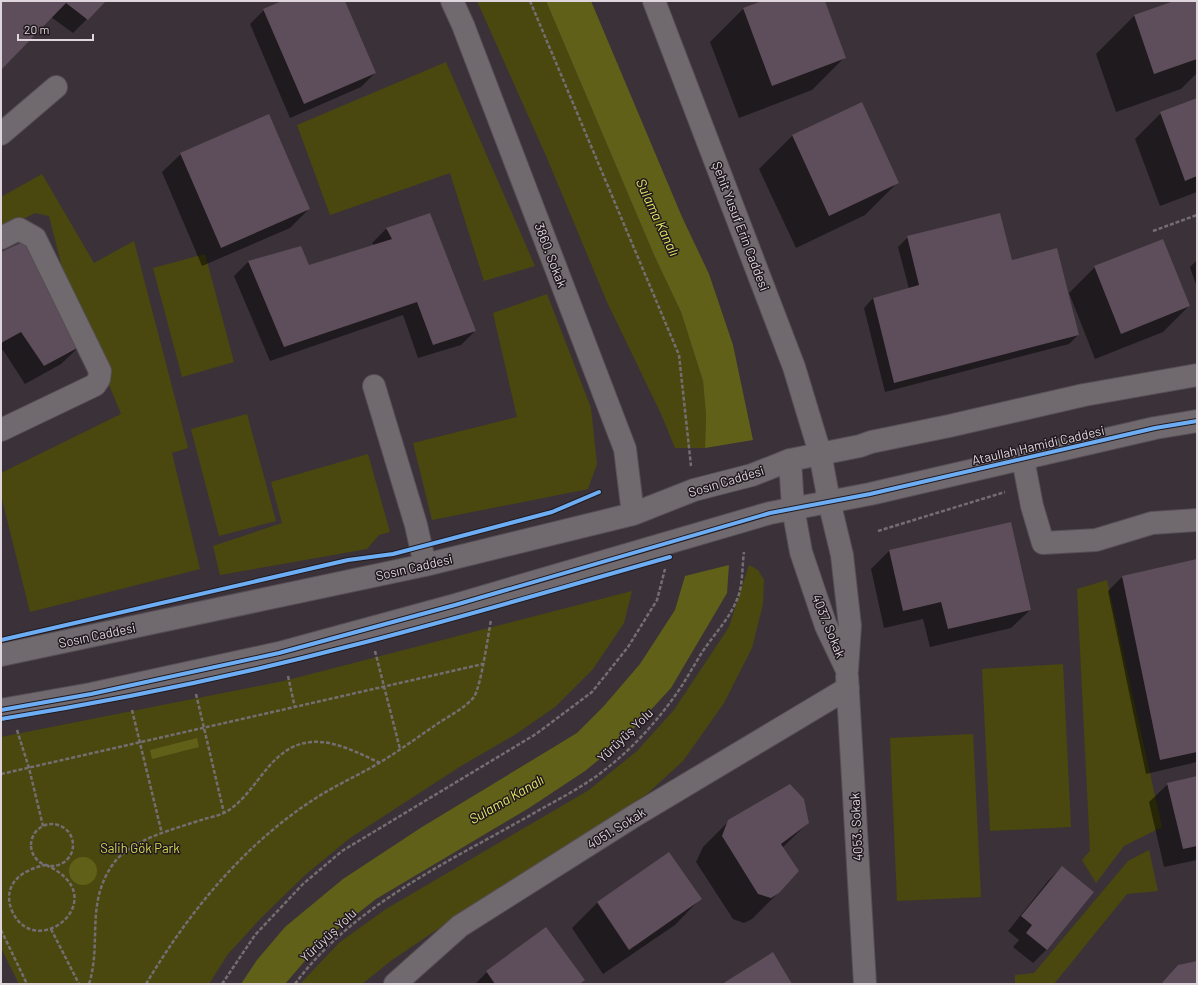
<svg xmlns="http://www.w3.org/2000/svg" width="1198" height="985" viewBox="0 0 1198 985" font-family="Barlow,sans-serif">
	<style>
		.green { fill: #4a480e }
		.water { fill: #616018 }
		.shadow { fill: #0007 }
		.building { fill: #5e4d5a }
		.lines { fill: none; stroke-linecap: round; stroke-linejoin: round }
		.minor-casing { stroke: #564f55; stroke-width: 24 }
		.path { stroke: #746e72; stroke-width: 2.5; stroke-dasharray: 4 2; stroke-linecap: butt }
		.minor { stroke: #70696e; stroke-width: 22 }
		.cycleway-casing { stroke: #20191e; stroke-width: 6 }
		.cycleway { stroke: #6dadf4; stroke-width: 4 }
		.labels { text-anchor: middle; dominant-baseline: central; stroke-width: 3; stroke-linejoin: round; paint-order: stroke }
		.street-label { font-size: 13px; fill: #dfd5dc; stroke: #20191e }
		.park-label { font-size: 13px; fill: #d5d451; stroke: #20191e }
		.water-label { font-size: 14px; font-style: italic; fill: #e6e664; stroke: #20191e }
	</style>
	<rect width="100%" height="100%" fill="#3a3238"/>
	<path class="green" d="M 477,1 L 546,1 L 654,255 L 681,312 L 703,381 L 706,415 L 705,448 L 675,448 L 662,416 L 607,302 L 547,158 Z
		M 446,62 L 535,266 L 484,281 L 450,173 L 330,215 L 297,125 Z
		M 42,174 L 94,263 L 134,241 L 188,448 L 172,453 L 200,569 L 30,612 L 1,495 L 1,473 L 121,414 L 64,275 L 49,216 L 35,213 L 1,230 L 1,197 Z
		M 205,254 L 234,362 L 182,377 L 153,268 Z
		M 547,294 L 591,408 L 597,464 L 588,489 L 432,520 L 413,443 L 517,417 L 493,313 Z
		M 247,414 L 276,521 L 219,536 L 191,429 Z
		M 368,454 L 390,532 L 379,535 L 367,549 L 220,575 L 213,546 L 282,523 L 271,482 Z
		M 749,565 L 758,570 L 764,580 L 763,604 L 752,648 L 724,703 L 683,761 L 647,794 L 478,902 L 392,960 L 362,984 L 300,984 L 340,942 L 386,909 L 589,790 L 637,751 L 674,710 L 729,627 Z
		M 1107,580 L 1162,827 L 1124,846 L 1096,883 L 1082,860 L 1090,851 L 1077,589 Z
		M 632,591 L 624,623 L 593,669 L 555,707 L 516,734 L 461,766 L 350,838 L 305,875 L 260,919 L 228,954 L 209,984 L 19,984 L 1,948 L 1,737 L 284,681 Z
		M 1063,664 L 1071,827 L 990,831 L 982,669 Z
		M 973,734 L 981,897 L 897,901 L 890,738 Z
		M 1149,850 L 1158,891 L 1127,894 L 1054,984 L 1015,984 L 1015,975 L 1034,973 L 1128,861 Z"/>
	<path class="water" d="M 546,1 L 591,1 L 682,217 L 709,274 L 733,345 L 753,440 L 705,448 L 706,415 L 703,381 L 681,312 L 654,255 Z
		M 729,565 L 727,593 L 671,688 L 624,739 L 585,771 L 529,808 L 376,899 L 321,942 L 285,984 L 241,984 L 257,960 L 285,927 L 343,879 L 422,827 L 577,733 L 603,707 L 640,664 L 675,610 L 685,576 Z
		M 197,738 L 199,747 L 152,759 L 150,750 Z
		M69 871a14 14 0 1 1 28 0a14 14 0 1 1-28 0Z"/>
	<path class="shadow" d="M 1,1 L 105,1 L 73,33 L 51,17 L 1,69 Z
		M 285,1 L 344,1 L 375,73 L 361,87 L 290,118 L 250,24 L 264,10 Z
		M 765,1 L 824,1 L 845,57 L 812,90 L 739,118 L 710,42 L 743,9 Z
		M 1177,1 L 1197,1 L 1197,73 L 1181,89 L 1116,112 L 1096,54 L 1134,16 Z
		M 1197,99 L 1197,192 L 1160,206 L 1135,139 L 1161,113 Z
		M 861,104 L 898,182 L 865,215 L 796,248 L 759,169 L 792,136 Z
		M 181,154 L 309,209 L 290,228 L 202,266 L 162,172 Z
		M 430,214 L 475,331 L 461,345 L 418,358 L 403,315 L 270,361 L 234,276 L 248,262 L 300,247 L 309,266 L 374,245 L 372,243 L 386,229 Z
		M 908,237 L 1011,261 L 1078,335 L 1069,344 L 885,392 L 864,308 L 873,298 L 909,289 L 898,247 Z
		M 1,253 L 80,346 L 61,364 L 25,384 L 3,350 L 1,351 Z
		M 1197,260 L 1197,288 L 1190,267 Z
		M 1095,267 L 1189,306 L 1163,332 L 1095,359 L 1069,293 Z
		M 1010,523 L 1030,610 L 1011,628 L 930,647 L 923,619 L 884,628 L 871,569 L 889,551 Z
		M 1197,561 L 1197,762 L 1146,774 L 1108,591 L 1122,577 Z
		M 1197,777 L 1197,860 L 1164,867 L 1149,802 L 1168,784 Z
		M 729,821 L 808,823 L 782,848 L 778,893 L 752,919 L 744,923 L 733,919 L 696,862 L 703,847 Z
		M 669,853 L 700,899 L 675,925 L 603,974 L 572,928 L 597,903 Z
		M 1062,867 L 1047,949 L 1033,963 L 1013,947 L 1019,940 L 1008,931 L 1048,881 Z
		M 546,929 L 584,980 L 580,984 L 475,984 L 487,972 Z"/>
	<path class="building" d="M 1,1 L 106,1 L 88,20 L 66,3 L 1,70 Z
		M 282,1 L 345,1 L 376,73 L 304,104 L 263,9 Z
		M 762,1 L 825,1 L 846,58 L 772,86 L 743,8 Z
		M 1174,1 L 1197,1 L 1197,59 L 1154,74 L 1134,15 Z
		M 1197,98 L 1197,176 L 1185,181 L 1160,112 Z
		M 862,102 L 899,183 L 829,216 L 792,135 Z
		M 269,114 L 310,209 L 221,248 L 180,153 Z
		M 430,213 L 476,331 L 433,345 L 417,302 L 284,347 L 248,261 L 301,246 L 309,265 L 392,239 L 386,228 Z
		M 1000,213 L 1012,260 L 1057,248 L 1079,335 L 894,383 L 873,298 L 919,285 L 907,236 Z
		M 1163,239 L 1190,306 L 1121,334 L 1094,266 Z
		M 27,240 L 81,346 L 44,366 L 21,332 L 1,343 L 1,252 Z
		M 1011,522 L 1031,610 L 948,629 L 941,602 L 903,611 L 889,550 Z
		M 1197,559 L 1197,752 L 1160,760 L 1122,576 Z
		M 1197,776 L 1197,846 L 1183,849 L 1167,783 Z
		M 790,784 L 804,799 L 809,823 L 781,844 L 799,871 L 779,893 L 771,898 L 758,894 L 722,836 L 728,820 Z
		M 669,852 L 702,899 L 629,950 L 597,902 Z
		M 1062,866 L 1094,892 L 1047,950 L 1026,933 L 1032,925 L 1021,916 Z
		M 546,927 L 585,980 L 580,984 L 495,984 L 486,971 Z
		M 773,952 L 792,984 L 722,984 Z
		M 1197,961 L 1197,984 L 1161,984 L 1178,965 Z"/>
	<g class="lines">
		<g class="minor-casing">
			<path id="minor" d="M 452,1 L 463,25 L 625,449 L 633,514
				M 654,1 L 794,367 L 820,453 L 829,501 L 842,555 L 850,626 L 847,670 L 826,626 L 801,552 L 793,508 L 790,460
				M 1,134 L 56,87
				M 1,238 L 19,229 L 35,238 L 100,371 L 99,379 L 95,385 L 1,430
				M 374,386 L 416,525 L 425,565
				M 1023,459 L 1032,506 L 1043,543 L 1096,540 L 1152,523 L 1197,520
				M 1,655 L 425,565 L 633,514 L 694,490 L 752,475 L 790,460 L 860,446 L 871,442 L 949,426 L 1084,395 L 1197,375
				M 847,676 L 865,984
				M 1,710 L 91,694 L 279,653 L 455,605 L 770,513 L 870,494 L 1155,428 L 1197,421
				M 395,984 L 460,926 L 634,816 L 848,688"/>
		</g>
		<path class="path" d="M 530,1 L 679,355 L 691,466
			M 1153,231 L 1197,215
			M 878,531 L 1005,492
			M 375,651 L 400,749
			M 288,676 L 295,708
			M 196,694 L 224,813
			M 132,710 L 162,834
			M 17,730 L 29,768 L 43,826
			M 1,774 L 483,664
			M31 845a21 21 0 1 1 42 0a21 21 0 1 1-42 0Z
			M 46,865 C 117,897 36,964 12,911 C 1,884 23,869 46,865 Z
			M 51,929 L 79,984
			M 1,930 L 27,984
			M 89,984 C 102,943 85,904 113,864 C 131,839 175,829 204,819 C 212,817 222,815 229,810 C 259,790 270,746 311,742 C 334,740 359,753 380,763
			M 146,984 C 189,912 244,844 316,798 C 336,785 359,775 379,763 C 399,751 418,737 437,724 C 449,716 465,708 474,697 C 481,686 488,636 491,620
			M 222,984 L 255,935 L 303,884 L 342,851 L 536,734 L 592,692 L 628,647 L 657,600 L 665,569
			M 295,984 C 354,903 457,858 541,809 C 565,796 591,782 612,764 C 639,742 664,713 683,684 C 689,674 695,664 701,654 C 713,635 730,619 738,597 C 743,584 742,566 744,552"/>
		<use href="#minor" class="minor"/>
		<g class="cycleway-casing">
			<path id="cycleway" d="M 1,640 L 348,560 L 393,554 L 552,512 L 599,492
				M 1,710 L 91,694 L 279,653 L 455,605 L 770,513 L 870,494 L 1155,428 L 1197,421
				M 1,719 C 118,700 235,676 350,646 C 457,619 563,587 670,557"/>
		</g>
		<use href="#cycleway" class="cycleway"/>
	</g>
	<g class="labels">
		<g class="street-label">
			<text transform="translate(741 226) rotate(69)">Şehit Yusuf Erin Caddesi</text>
			<text transform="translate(551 255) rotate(69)">3860. Sokak</text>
			<text transform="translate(1038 445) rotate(-13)">Ataullah Hamidi Caddesi</text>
			<text transform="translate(726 481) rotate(-17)">Sosın Caddesi</text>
			<text transform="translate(414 567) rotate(-13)">Sosın Caddesi</text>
			<text transform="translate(829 626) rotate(68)">4037. Sokak</text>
			<text transform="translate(97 635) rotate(-12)">Sosın Caddesi</text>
			<text transform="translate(625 735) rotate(-44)">Yürüyüş Yolu</text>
			<text transform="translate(856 827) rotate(-93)">4053. Sokak</text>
			<text transform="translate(616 828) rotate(-32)">4051. Sokak</text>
			<text transform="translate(328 935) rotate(-43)">Yürüyüş Yolu</text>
		</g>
		<g class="park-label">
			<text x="140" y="848">Salih Gök Park</text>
		</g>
		<g class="water-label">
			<text transform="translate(658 217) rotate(65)">Sulama Kanalı</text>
			<text transform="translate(506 799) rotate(-30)">Sulama Kanalı</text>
		</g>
	</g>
	<rect width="1198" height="985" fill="none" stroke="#dfd5dc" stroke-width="4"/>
	<path d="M18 34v6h75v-6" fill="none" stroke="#dfd5dc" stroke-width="2"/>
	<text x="24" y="34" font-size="12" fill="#dfd5dc" stroke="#20191e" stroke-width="3" paint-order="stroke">20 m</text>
</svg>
